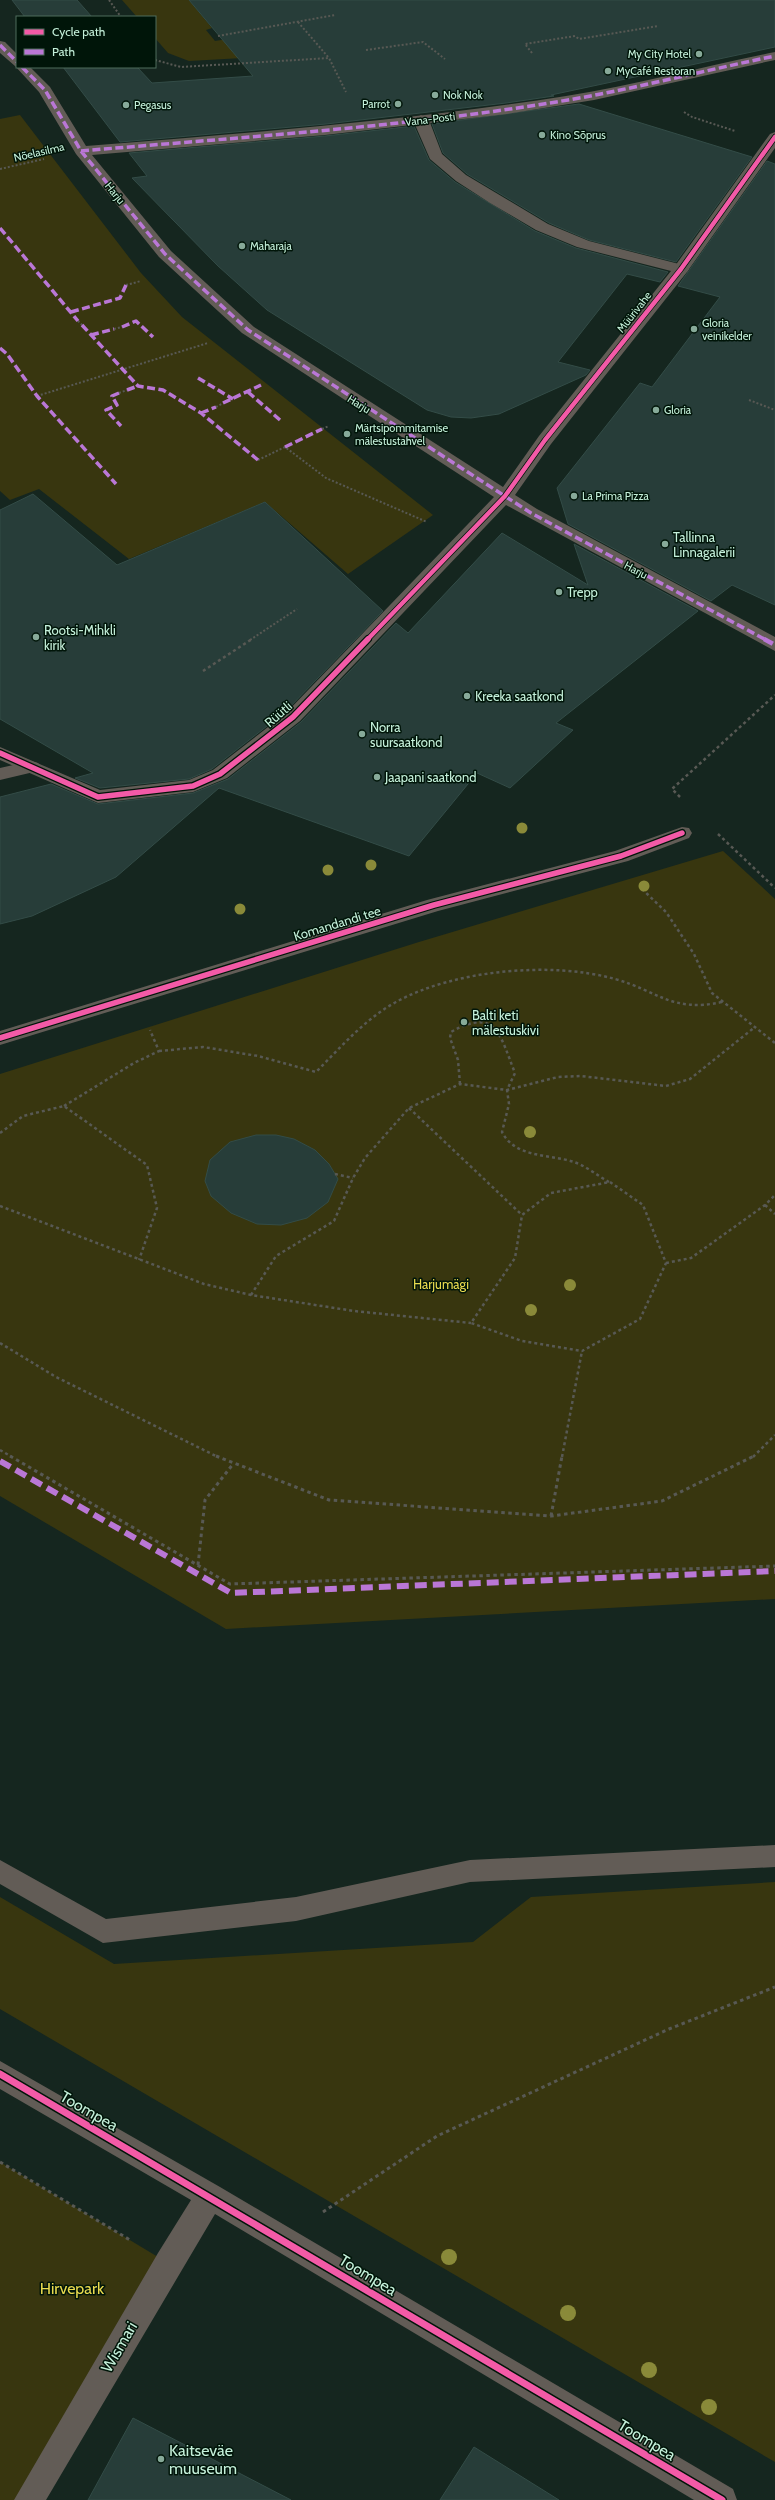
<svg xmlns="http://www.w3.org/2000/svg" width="775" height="2500" viewBox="0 0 775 2500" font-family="Cabin,sans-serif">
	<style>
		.green { fill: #38360f }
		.building { fill: #273d39; stroke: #334c47 }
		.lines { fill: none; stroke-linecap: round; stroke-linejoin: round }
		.path-far2 { stroke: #585954; stroke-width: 2; stroke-dasharray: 2 2; stroke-linecap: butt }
		.path-far1 { stroke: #585954; stroke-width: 2.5; stroke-dasharray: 3 3; stroke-linecap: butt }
		.path { stroke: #585954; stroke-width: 3; stroke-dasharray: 3.5 3.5; stroke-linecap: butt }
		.lane { fill: #625c56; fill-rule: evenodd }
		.street { fill: #625c56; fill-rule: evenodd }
		.quiet-far2 { stroke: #ba77d6; stroke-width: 3.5; stroke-dasharray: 8 3.5; stroke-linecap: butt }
		.quiet-far1 { stroke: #ba77d6; stroke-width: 4.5; stroke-dasharray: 10 4.5; stroke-linecap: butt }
		.quiet { stroke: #ba77d6; stroke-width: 6; stroke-dasharray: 12 6; stroke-linecap: butt }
		.cycleway-far2-casing { stroke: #001509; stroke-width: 6 }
		.cycleway-far1-casing { stroke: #001509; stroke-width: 8 }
		.cycleway-casing { stroke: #001509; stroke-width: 10 }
		.cycleway-far2 { stroke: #f35aa7; stroke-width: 4.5 }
		.cycleway-far1 { stroke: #f35aa7; stroke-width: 5.5 }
		.cycleway { stroke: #f35aa7; stroke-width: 7 }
		.tree { fill: #8a8a39 }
		.poi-dot { fill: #87aa99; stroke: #001509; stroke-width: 1.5 }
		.labels { text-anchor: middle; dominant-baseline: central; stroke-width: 3; stroke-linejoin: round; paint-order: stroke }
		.far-poi-label { font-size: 11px; fill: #c5f1db; stroke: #001509; text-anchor: start }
		.far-street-label { font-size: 11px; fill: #c5f1db; stroke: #001509 }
		.poi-label { font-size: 13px; fill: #c5f1db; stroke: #001509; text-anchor: start }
		.street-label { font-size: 13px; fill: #c5f1db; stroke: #001509 }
		.park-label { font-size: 13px; fill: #e9db4f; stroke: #001509 }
		.near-street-label { font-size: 16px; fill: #c5f1db; stroke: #001509 }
		.near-park-label { font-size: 16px; fill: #e9db4f; stroke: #001509 }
		.near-poi-label { font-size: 16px; fill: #c5f1db; stroke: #001509; text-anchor: start }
	</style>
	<rect width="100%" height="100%" fill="#15261f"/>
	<path class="green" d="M 122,0 L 189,0 L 212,28 L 206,30 L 215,41 L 296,28 L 316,54 L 189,61 L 168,53 L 155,38 L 155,17 L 137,17 Z
		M 20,115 L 141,273 L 182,317 L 433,515 L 348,574 L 265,502 L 129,559 L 39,489 L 10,500 L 0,491 L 0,119 Z
		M 723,851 L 775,899 L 775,1599 L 226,1629 L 0,1496 L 0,1074 L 419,942 Z
		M 775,1882 L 775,2462 L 0,2009 L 0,1897 L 114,1964 L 473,1942 L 531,1897 Z
		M 0,2162 L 168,2263 L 29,2500 L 0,2500 Z"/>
	<path class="building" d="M 12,0 L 77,0 L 92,17 L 25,17 Z
		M 189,0 L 775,0 L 775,47 L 551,95 L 554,96 L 506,103 L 326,124 L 120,142 L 63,67 L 137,67 L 152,83 L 253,76 Z
		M 579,104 L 752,157 L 676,262 L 589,240 L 549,223 L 467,174 L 443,153 L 432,124 Z
		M 414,126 L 429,160 L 455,182 L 535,231 L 576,248 L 668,272 L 660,282 L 627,274 L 558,362 L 590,370 L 586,375 L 499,414 L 471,418 L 451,417 L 427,410 L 267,310 L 218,266 L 132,178 L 147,176 L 129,153 L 325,136 Z
		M 767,161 L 775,164 L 775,605 L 732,585 L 711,601 L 568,524 L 557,488 L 640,383 L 652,387 L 720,297 L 678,286 Z
		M 33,494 L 117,565 L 265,502 L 383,611 L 285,712 L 212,769 L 189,779 L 100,788 L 75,778 L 93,773 L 0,719 L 0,510 Z
		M 502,533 L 588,585 L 574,544 L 698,611 L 556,723 L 573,730 L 510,788 L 477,773 L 409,856 L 219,788 L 116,877 L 32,916 L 0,924 L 0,797 L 51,784 L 98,804 L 193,793 L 228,779 L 301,722 L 396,623 L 408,633 Z
		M 256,1135 L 276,1135 L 294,1139 L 315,1150 L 329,1164 L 338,1179 L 328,1202 L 307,1218 L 281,1225 L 257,1224 L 231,1213 L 211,1196 L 205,1181 L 210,1160 L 230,1142 Z
		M 133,2418 L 291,2500 L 88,2500 Z
		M 474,2447 L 559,2500 L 440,2500 Z"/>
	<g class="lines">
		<path class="path-far2" d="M 109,0 L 121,17
			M 298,22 L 329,58
			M 218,36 L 335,15
			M 366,50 L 423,42 L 445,59
			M 532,53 L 525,44 L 575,36 L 579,39 L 658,26
			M 155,60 L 181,67 L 329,58 L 346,92
			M 684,112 L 692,117 L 735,131
			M 0,169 L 44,159
			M 126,285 L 141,281
			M 78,321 L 82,325
			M 114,329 L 122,327
			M 119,393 L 127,390
			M 37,396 L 208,343
			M 749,400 L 775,410
			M 216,407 L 223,403
			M 322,429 L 329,426
			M 258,460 L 285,447 L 326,478 L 427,522
			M 250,640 L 297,609"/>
		<path class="path-far1" d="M 203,671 L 252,639
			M 680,797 L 672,789 L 775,695
			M 718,834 L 775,888
			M 642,889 L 666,912 L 694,954 L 712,993 L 775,1043
			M 159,1051 L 203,1047 L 258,1056 L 316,1072 C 341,1047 365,1019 396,1002 C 454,970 551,961 615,979 C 658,991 672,1013 722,1002
			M 460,1084 L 458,1060 L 450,1038 L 451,1032 C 497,1006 500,1036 515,1073 L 507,1090 L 509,1104 L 502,1132 C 515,1158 549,1154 574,1162 C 586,1166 598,1176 609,1182
			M 64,1106 L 134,1063 L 159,1051 L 150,1030
			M 409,1108 L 522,1215
			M 0,1133 L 23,1116 L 64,1106 L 147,1165 L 157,1208 L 139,1260
			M 335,1174 L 353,1178
			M 610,1182 L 643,1205 L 666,1263 L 640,1319 L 582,1351 L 522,1341 L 471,1323 L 515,1258 L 522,1215 L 551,1193 Z
			M 765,1205 L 775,1214
			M 0,1206 L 204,1284 L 251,1295 L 354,1311 L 471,1323
			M 666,1263 L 691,1258 L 765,1205 L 775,1195
			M 251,1295 L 276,1256 L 334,1221 L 353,1178 L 365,1158 L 409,1108 L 460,1084 L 507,1090 L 558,1077 L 581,1076 L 666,1086 L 690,1079 L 755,1027
			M 0,1343 L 56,1377 L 218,1457
			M 0,1450 L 12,1457
			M 562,1457 L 582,1351
			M 753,1457 L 775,1435"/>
		<path class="path" d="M 10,1456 L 230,1584 L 775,1566
			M 216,1456 L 329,1500 L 551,1516 L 662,1501 L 754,1456
			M 551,1516 L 562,1456
			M 198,1565 L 205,1500 L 233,1464
			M 0,2162 L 130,2240
			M 323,2212 L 437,2136 L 669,2029 L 775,1987"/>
		<path class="lane" d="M 421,115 L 429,120 L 442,154 L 466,175 L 548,224 L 589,241 L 687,266 L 689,269 L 687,272 L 675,272 L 577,247 L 536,230 L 490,203 L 456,181 L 430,159 L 413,120 Z
			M 31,761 L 38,763 L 41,767 L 38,771 L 0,780 L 0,768 Z
			M 775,1845 L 775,1867 L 470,1882 L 296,1921 L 103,1943 L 0,1884 L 0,1860 L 106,1919 L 296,1897 L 470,1860 Z"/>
		<path class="street" d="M 0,41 L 5,42 L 17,54 L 17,67 L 30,67 L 50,87 L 86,146 C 246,133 407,121 566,96 C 636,85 705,66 775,52 L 775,60 L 594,100 L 507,114 L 325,135 L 92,155 L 171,251 L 254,327 L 503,487 L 539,436 L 675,266 L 770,134 L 775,132 L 775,148 L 687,272 L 551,444 L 515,495 L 537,509 L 775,637 L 775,651 L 506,505 L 300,721 L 227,778 L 193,792 L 98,803 L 0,760 L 0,747 L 100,790 L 189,780 L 213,770 L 286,713 L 494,497 L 242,333 L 159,257 L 76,154 L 39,92 L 15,66 L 0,53 Z
			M 682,827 L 689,828 L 692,833 L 689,838 L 628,861 L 438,911 L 0,1045 L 0,1031 L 427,900 L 615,851 Z
			M 0,2061 L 220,2187 L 733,2489 L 737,2500 L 694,2500 L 215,2214 L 46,2500 L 14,2500 L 158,2253 L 191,2200 L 0,2089 Z"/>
		<path class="quiet-far2" d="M 0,45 L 17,62
			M 22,67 L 45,90 L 81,151 L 165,254 L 248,330 L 531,513 L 766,640
			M 81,151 C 243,137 407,127 568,100 C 638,88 706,70 775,56
			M 0,228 L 78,321
			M 71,312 L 120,298 L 126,285
			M 82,325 L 138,386 L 163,390 L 201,413 L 258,460
			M 122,327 L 136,321 L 153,337
			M 91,335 L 114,329
			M 0,348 L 7,354 L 37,396 L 116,484
			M 198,378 L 233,399
			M 127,390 L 138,386
			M 248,392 L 280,420
			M 119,393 L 112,396 L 117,405 L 106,410 L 121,426
			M 223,403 L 261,385
			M 201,413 L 216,407
			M 285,447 L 322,429"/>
		<path class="quiet-far1" d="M 764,639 L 775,645"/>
		<path class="quiet" d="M 0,1461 L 231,1593 L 775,1571"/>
		<g class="cycleway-far2-casing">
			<path id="cycleway-far2" d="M 367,640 L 505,496 L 545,440 L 681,269 L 775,137"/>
		</g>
		<g class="cycleway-far1-casing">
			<path id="cycleway-far1" d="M 0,753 L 98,797 L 193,786 L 220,774 L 293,717 L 368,639
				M 0,1038 L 434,905 L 621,856 L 682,833"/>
		</g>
		<g class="cycleway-casing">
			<path id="cycleway" d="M 0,2074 L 722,2500"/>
		</g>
		<use href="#cycleway-far2" class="cycleway-far2"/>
		<use href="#cycleway-far1" class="cycleway-far1"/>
		<use href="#cycleway" class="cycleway"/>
	</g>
	<g class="tree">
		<circle cx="522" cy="828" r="5.5"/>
		<circle cx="371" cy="865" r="5.5"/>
		<circle cx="328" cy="870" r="5.5"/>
		<circle cx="644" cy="886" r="5.5"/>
		<circle cx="240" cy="909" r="5.5"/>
		<circle cx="530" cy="1132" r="6"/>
		<circle cx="570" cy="1285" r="6"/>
		<circle cx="531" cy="1310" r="6"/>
		<circle cx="449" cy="2257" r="8"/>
		<circle cx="568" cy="2313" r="8"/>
		<circle cx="649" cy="2370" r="8"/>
		<circle cx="709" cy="2407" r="8"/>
	</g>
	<g class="poi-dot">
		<circle cx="699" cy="54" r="4"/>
		<circle cx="608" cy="71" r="4"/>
		<circle cx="435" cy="95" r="4"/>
		<circle cx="398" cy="104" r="4"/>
		<circle cx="126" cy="105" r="4"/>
		<circle cx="542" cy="135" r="4"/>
		<circle cx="242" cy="246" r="4"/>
		<circle cx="694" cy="329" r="4"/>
		<circle cx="656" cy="410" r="4"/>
		<circle cx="347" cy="434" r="4"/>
		<circle cx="574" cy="496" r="4"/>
		<circle cx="665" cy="544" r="4"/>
		<circle cx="559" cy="592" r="4"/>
		<circle cx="36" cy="637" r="4"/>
		<circle cx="467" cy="696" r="4"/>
		<circle cx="362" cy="734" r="4"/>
		<circle cx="377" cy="777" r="4"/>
		<circle cx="464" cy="1022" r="4"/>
		<circle cx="161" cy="2459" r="4"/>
	</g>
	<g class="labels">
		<g class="far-poi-label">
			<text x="691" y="54" text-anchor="end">My City Hotel</text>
			<text x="616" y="71">MyCafé Restoran</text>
			<text x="443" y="95">Nok Nok</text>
			<text x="390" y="104" text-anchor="end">Parrot</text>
			<text x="134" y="105">Pegasus</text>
			<text x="550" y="135">Kino Sõprus</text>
			<text x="250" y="246">Maharaja</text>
			<text x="702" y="323">Gloria<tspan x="702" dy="13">veinikelder</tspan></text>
			<text x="664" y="410">Gloria</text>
			<text x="355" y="428">Märtsipommitamise<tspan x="355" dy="13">mälestustahvel</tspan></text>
			<text x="582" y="496">La Prima Pizza</text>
		</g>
		<g class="far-street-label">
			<text transform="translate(430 119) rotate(-7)">Vana-Posti</text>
			<text transform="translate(39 152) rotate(-13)">Nõelasilma</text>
			<text transform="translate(115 193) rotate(51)">Harju</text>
			<text transform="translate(634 312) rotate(-52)">Müürivahe</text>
			<text transform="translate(359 404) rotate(32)">Harju</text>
			<text transform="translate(636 570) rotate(28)">Harju</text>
		</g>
		<g class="poi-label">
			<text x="673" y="537">Tallinna<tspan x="673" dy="15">Linnagalerii</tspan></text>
			<text x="567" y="592">Trepp</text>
			<text x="44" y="630">Rootsi-Mihkli<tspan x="44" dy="15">kirik</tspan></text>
			<text x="475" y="696">Kreeka saatkond</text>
			<text x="370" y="727">Norra<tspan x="370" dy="15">suursaatkond</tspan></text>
			<text x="385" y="777">Jaapani saatkond</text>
			<text x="472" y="1015">Balti keti<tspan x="472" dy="15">mälestuskivi</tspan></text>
		</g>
		<g class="street-label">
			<text transform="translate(278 714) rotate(-41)">Rüütli</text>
			<text transform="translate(337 923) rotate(-17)">Komandandi tee</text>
		</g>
		<g class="park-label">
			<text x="441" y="1284">Harjumägi</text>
		</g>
		<g class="near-street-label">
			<text transform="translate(89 2111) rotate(30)">Toompea</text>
			<text transform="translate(368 2275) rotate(31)">Toompea</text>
			<text transform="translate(119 2347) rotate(-60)">Wismari</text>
			<text transform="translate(647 2440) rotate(31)">Toompea</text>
		</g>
		<g class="near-park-label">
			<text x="72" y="2288">Hirvepark</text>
		</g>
		<g class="near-poi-label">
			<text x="169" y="2450">Kaitseväe<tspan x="169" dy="18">muuseum</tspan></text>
		</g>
	</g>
	<rect x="16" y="16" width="140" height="52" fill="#001509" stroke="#4f6d5d"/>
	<rect x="24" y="29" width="20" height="6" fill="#f35aa7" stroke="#4f6d5d"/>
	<text x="52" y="36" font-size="12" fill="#c5f1db">Cycle path</text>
	<rect x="24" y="49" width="20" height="6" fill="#ba77d6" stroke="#4f6d5d"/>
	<text x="52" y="56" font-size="12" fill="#c5f1db">Path</text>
</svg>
